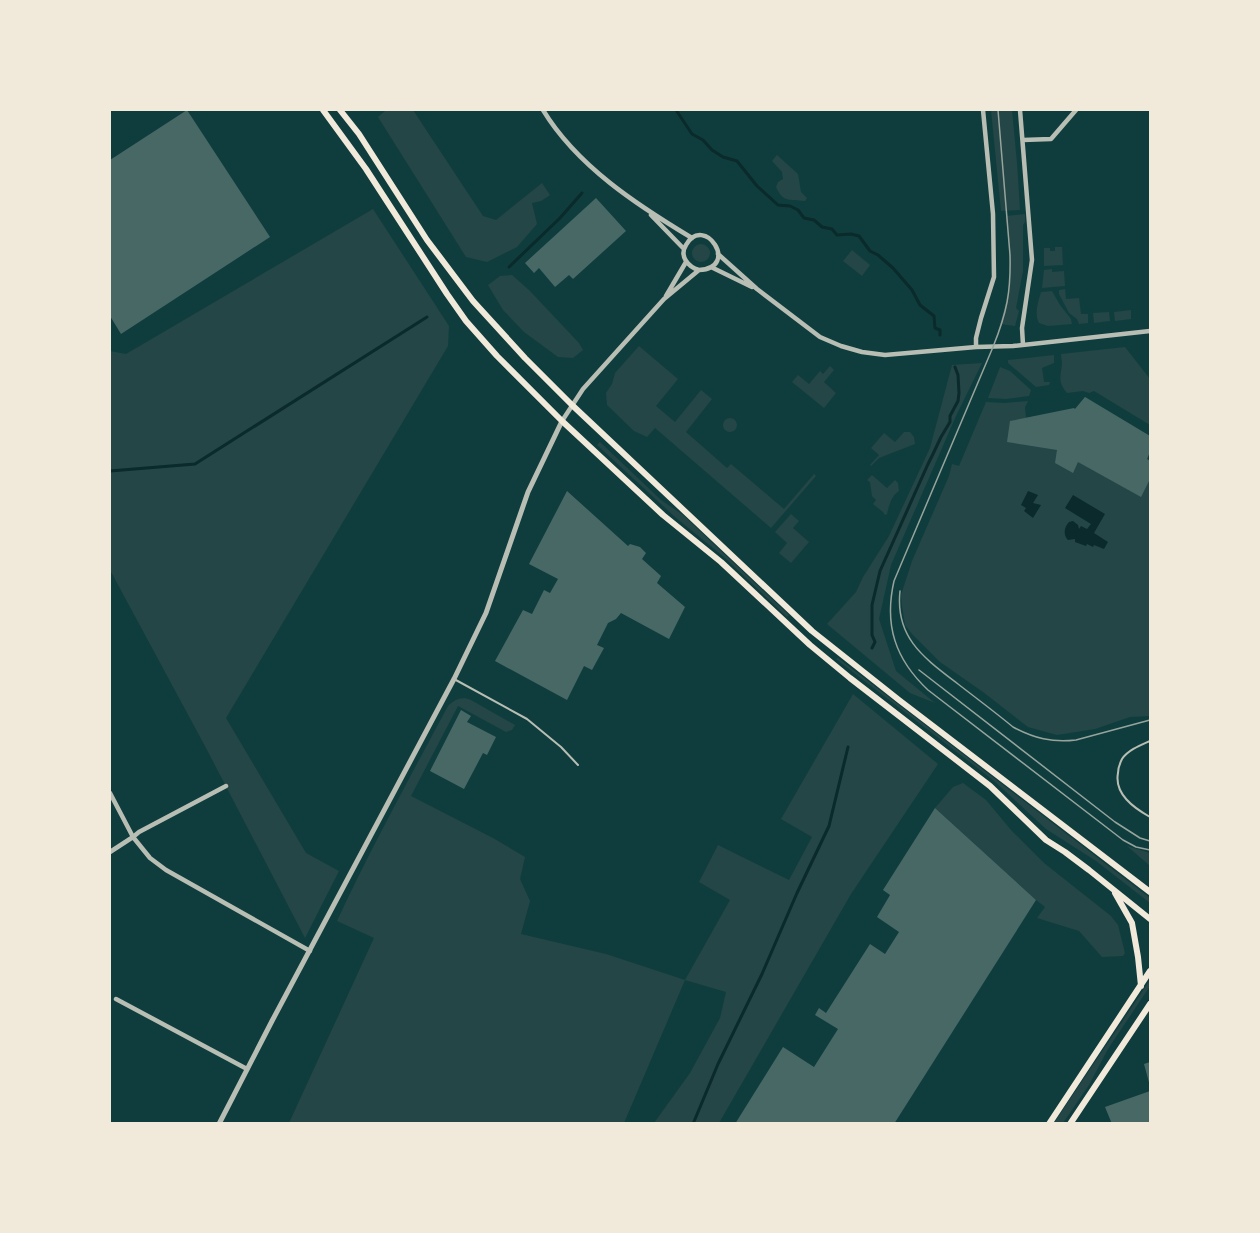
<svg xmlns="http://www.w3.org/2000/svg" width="1260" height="1233" viewBox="0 0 1260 1233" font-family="'Noto Sans',sans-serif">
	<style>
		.green { fill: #244646 }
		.water { fill: #0a2a2b }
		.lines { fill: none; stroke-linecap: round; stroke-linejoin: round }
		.stream { stroke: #0a2a2b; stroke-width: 3 }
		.building { fill: #486865 }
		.service { stroke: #b8beb3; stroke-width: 2 }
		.minor { stroke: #b8beb3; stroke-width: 4.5 }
		.tertiary { stroke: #b8beb3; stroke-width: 5 }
		.secondary { stroke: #f1e9da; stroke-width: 6 }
		.tram { stroke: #97a49c; stroke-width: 1.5 }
	</style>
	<rect width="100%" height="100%" fill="#0f3d3e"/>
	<path class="green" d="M 386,110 L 413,110 L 483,216 L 496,220 L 542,183 L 550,195 L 541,201 L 532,203 L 537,224 L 517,247 L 487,262 L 466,257 L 378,117 Z
		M 991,110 L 1012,110 L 1017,163 L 1020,210 L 1001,211 Z
		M 777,155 L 798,174 L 801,192 L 807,198 L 805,201 C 790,199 783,203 776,187 L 778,182 L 783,179 L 782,172 L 772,161 Z
		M 373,209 L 449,326 L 448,346 L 226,718 L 306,853 L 339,871 L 305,938 L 206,748 L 110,570 L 110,351 L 126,354 Z
		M 1025,214 L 1025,222 L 1023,225 L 1023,271 L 1016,308 L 1019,311 L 1015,326 L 1000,324 C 1004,310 1008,296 1009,282 C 1011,260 1008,238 1006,216 Z
		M692 253a9 9 0 1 1 18 0a9 9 0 1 1-18 0Z
		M 1055,247 L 1062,247 L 1063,265 L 1044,266 L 1044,248 L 1050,248 L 1050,251 L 1055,251 Z
		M 852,250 L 870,265 L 862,276 L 843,261 Z
		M 1052,269 L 1052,272 L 1064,271 L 1065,286 L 1042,288 L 1044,270 Z
		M 512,275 L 529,290 L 579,343 L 583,350 L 573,358 L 558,357 L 524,332 L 503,310 L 488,285 L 500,276 Z
		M 1065,289 L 1066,299 L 1079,298 L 1081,314 L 1088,314 L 1088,323 L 1079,324 L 1077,319 L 1069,313 L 1059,294 L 1059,290 Z
		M 1052,291 L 1060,305 L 1071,319 L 1072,324 L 1048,326 L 1039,323 C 1034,313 1038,303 1041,292 Z
		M 1131,310 L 1131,319 L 1115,321 L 1114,312 Z
		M 1109,312 L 1110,321 L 1094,323 L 1093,313 Z
		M 639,346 L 678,379 L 656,406 L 675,422 L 701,390 L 712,399 L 686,432 L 727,468 L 731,464 L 784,509 L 814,474 L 816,476 L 771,528 L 655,428 L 647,437 L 634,431 L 607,405 L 606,393 L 612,384 L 615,373 Z
		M 1125,347 L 1150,379 L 1150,425 L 1094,391 L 1089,393 L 1083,391 L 1067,393 C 1057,382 1061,375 1062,364 C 1062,361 1061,357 1061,354 Z
		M 1054,355 L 1054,363 L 1042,368 L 1044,382 L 1050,382 L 1049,385 L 1036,387 L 1008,363 L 1008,360 Z
		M 982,363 L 956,416 L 891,565 L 879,619 L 896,671 L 935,703 L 910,693 L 827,624 L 856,592 L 863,577 L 889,536 L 930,448 L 952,365 Z
		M 830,366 L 834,370 L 824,382 L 836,393 L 824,408 L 792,382 L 798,375 L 809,384 L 820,371 L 823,374 Z
		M 1000,367 L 1010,371 L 1031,390 L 1029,396 L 1006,399 L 988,398 Z
		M 1085,397 L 1150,436 L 1150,452 L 1147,458 L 1150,461 L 1150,716 L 1130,717 L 1095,729 L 1057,735 L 1028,727 L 983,692 L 940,662 L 912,634 L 905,625 L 902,606 L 901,595 L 912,561 L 949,476 L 952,464 L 959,466 L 986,402 L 1004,403 L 1028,401 L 1025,407 L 1026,418 L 1075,409 Z
		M723 425a7 7 0 1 1 14 0a7 7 0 1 1-14 0Z
		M 904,432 L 910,432 L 914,437 L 915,444 L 879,458 L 871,466 L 870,465 L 879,455 L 871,448 L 884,433 L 895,442 Z
		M 600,442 L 661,500 L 683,515 L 789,615 L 787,617 L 724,557 L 675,517 L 597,445 Z
		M 872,475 L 887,488 L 895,480 L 898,483 L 899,491 C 891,496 889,506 887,514 L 885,515 L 883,512 L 873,504 L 876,500 L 872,496 L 870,482 L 867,480 Z
		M 791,514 L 799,521 L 793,528 L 809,542 L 791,563 L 779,553 L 787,543 L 775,532 Z
		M 838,658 L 1150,898 L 1150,903 L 1096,861 L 1046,829 L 993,780 L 836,659 Z
		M 853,694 L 938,764 L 851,894 L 719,1123 L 654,1123 L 690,1073 L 720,1018 L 726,992 L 685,980 L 624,1123 L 289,1123 L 374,938 L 337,921 C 371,848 410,777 448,706 C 455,699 462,696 471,700 L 515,725 L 512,730 L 506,732 L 458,706 L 411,796 L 493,838 L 525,857 L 520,879 L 530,901 L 521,934 L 606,954 L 685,980 L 730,900 L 699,882 L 718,845 L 789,880 L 812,837 L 781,819 Z
		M 963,783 L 986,800 L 1011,830 L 1044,863 L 1111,916 L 1118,925 L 1125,953 L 1123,956 L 1102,957 L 1079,931 L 1037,918 L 1045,907 L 1036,900 L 935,808 L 953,787 Z
		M 1127,846 L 1150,853 L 1150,866 Z
		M 1150,980 L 1150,986 L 1108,1049 L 1089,1085 L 1063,1123 L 1054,1123 Z"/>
	<path class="water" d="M 1028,491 L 1038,495 L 1033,503 L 1041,505 L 1033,518 L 1024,511 L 1026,508 L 1021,505 Z
		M 1073,495 L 1105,514 L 1094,533 L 1108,542 L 1104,549 L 1094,545 L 1093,547 L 1087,544 L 1086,546 L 1075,542 L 1075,539 L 1068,540 C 1063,535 1064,527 1069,522 L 1073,521 L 1078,525 L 1079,529 L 1081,526 L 1087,529 L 1091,524 L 1065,508 Z"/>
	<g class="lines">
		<path class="stream" d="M 676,110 L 692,134 L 703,140 L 712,150 L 723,157 L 737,161 L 757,186 L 778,205 L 790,206 L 798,210 L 804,218 L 814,220 L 822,227 L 832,229 L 837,235 L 851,234 L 859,236 L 870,251 L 878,255 L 893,268 L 912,290 L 920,305 L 934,316 L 935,328 L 940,330 L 940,335
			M 509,267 L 560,218 L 582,193
			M 110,471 L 195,464 L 427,317
			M 872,648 L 875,642 L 872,635 L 872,605 L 880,571 L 928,464 L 933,454 L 941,437 L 950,422 L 950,416 L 958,401 L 959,393 L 958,375 L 955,367
			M 693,1124 L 718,1064 L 762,974 L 797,893 L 829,826 L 848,747"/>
	</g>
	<path class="building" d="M 187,110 L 270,237 L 121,334 L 110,316 L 110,160 Z
		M 596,198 L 626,231 L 573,279 L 569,275 L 555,287 L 539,268 L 534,273 L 525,263 Z
		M 1085,397 L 1150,436 L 1150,452 L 1147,459 L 1150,461 L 1150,479 L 1141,497 L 1078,462 L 1073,473 L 1055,463 L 1057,450 L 1007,442 L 1010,421 L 1074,408 L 1075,409 Z
		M 567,491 L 628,546 L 630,544 L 640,547 L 646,553 L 642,559 L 661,576 L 657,583 L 685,607 L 669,639 L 621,613 L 616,619 L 608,623 L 597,645 L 604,648 L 592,670 L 584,666 L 567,700 L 495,661 L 523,610 L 532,614 L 544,590 L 550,593 L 558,579 L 529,564 Z
		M 461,710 L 471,716 L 467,722 L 496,737 L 487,755 L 483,753 L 464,789 L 430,771 Z
		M 935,808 L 1036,900 L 894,1124 L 735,1124 L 783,1047 L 814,1067 L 838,1029 L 815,1015 L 819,1008 L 826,1013 L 870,944 L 885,954 L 899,932 L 877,917 L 890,895 L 883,890 Z
		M 1150,1062 L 1150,1086 L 1144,1064 Z
		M 1150,1091 L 1150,1124 L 1112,1124 L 1105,1107 Z"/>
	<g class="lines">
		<path class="service" d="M 454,679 L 527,719 L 561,747 L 578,765
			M 1150,741 C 1141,745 1128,750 1122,759 C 1120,763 1118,769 1118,773 C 1114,794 1134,808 1150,817"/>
		<path class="minor" d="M 543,110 C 577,166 637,205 692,238
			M 1020,110 L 1032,260 L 1022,328 L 1023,345
			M 1023,140 L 1051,139 L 1076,110
			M 651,215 L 684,249
			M 718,254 L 757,289 L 820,337 L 841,346 L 862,352 L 885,355 L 976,347 L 1013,346 L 1150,331
			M 711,267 L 752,287
			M 666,296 L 686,262
			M 976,347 L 976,338 L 981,318 L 994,277 L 993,214 L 983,110
			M 562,421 L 583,389 L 664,299 L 699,270 C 741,268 704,213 686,245 C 679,256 688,267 699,270
			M 110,793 L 133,837 L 150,858 L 166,870 L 310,951
			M 110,852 L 133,837 L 139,832 L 226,786
			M 116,999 L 247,1069"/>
		<path class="tertiary" d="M 219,1124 L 272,1021 L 454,679 L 486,613 L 528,492 L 562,421"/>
		<path class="secondary" d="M 323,110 L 366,169 L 447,294 L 466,321 L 497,356 L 562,421 L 663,515 L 721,562 L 810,645 L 850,678 L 990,786 L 1046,840 L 1065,852 L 1089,870 L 1150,919
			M 340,110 L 359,134 L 427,240 L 473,301 L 525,358 L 572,405 L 812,631 L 899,700 L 1150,892
			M 1115,893 L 1132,923 L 1138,957 L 1141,986
			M 1049,1124 L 1150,971
			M 1070,1124 L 1150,1004"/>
		<path class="tram" d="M 998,110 L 1010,255 C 1011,292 1007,312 993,347 L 894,581 C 884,625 895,659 928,690 L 1123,840 L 1136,847 L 1150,850
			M 900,591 C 895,638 924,658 958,684 C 976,698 995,712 1013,727 C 1034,738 1052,743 1076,740 L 1150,720
			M 919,670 L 1115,822 L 1140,838 L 1150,841"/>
	</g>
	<rect width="1260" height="1233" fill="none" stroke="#f1e9da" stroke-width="222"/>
</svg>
